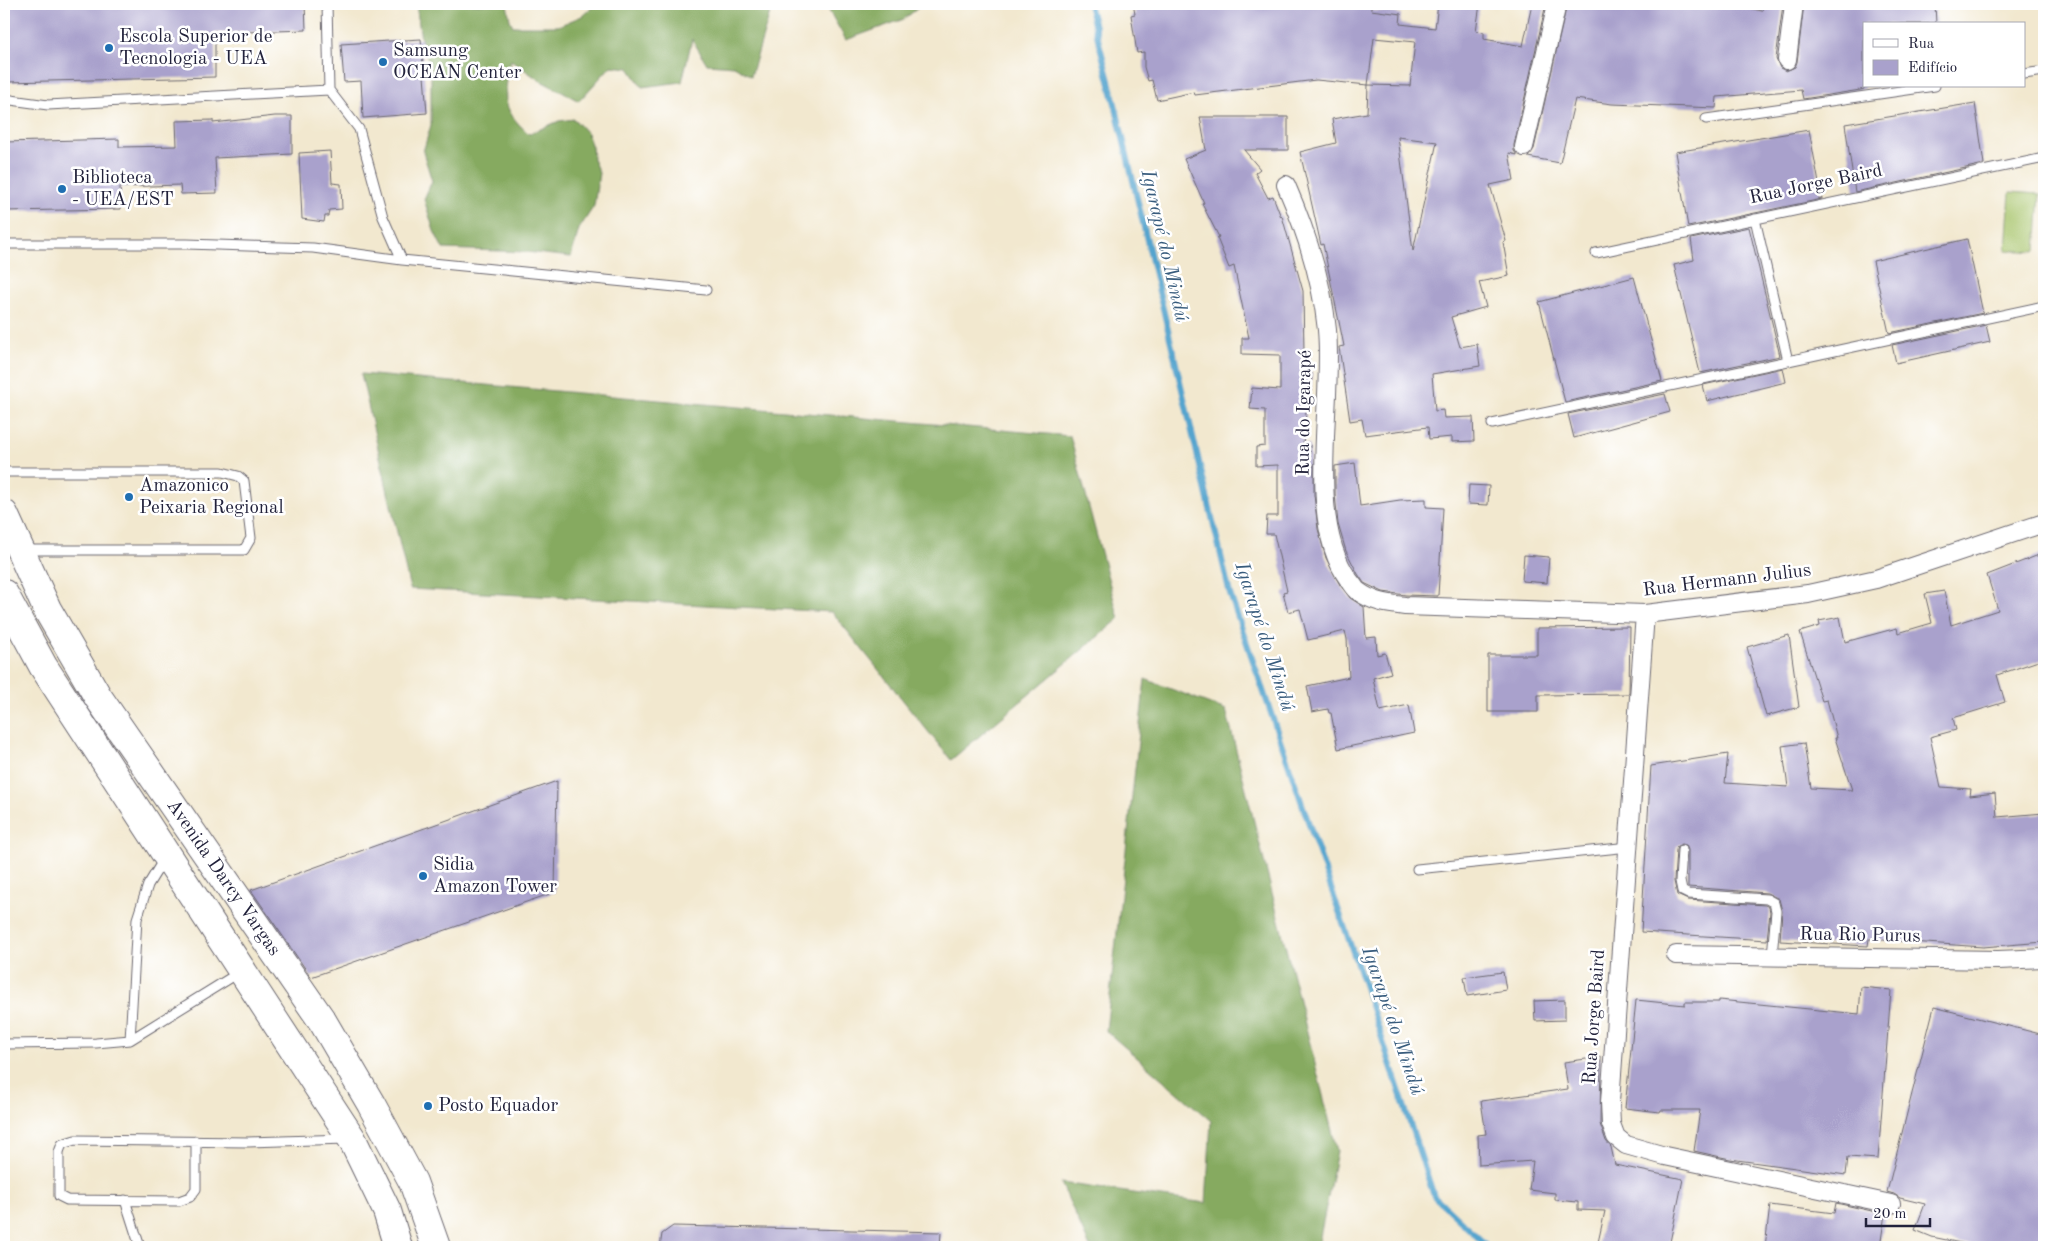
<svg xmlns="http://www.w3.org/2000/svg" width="2048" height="1251" viewBox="0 0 2048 1251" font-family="'Old Standard TT',serif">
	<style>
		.green { fill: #a8c56c; stroke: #657454 }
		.forest { fill: #86aa60; stroke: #54664e }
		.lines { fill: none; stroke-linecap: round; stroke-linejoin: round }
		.stream { stroke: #54a4ce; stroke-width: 6 }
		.building { fill: #a9a1cc; fill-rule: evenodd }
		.lane-casing { stroke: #6b676f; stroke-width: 11 }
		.street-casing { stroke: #6b676f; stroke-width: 20 }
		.primary-casing { stroke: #6b676f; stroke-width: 30 }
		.lane { stroke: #fff; stroke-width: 9 }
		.street { stroke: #fff; stroke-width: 18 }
		.primary { stroke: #fff; stroke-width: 28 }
		.poi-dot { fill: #1f6fb2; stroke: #fff; stroke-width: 2 }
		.labels { text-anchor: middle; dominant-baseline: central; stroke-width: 5; stroke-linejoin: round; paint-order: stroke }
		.poi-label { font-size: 19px; fill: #22223b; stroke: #fff; text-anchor: start }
		.street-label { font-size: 19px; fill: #22223b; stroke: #fff }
		.water-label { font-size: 20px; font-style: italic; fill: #385c7d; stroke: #fff }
	</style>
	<rect width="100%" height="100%" fill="#fff"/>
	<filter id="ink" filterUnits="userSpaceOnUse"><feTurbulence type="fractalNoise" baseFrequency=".02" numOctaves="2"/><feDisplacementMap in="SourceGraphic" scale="10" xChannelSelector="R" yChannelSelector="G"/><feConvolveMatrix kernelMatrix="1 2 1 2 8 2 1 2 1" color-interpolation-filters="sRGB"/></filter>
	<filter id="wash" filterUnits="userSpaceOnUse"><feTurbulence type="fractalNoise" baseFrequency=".0096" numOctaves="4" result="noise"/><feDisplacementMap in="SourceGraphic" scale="20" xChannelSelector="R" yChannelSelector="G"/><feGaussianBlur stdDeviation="1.12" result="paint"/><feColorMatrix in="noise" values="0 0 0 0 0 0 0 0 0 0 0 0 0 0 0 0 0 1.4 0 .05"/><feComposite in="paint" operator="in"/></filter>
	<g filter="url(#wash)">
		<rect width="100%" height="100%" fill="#f2e8cf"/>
		<path class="green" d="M 2010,192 L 2040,194 L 2036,252 L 2006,250 Z"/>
		<path class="forest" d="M 416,4 L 507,4 L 510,20 L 513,26 L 558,26 L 582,16 L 596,4 L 801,4 L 794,8 L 770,13 L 751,76 L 734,66 L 707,64 L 692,39 L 682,82 L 642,87 L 629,68 L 611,66 L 579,101 L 539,80 L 511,60 C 504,97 499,107 529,134 L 559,121 L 574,119 L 587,133 L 592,147 L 593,159 L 599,173 L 594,206 L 579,229 L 571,257 L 526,252 L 443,249 L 434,231 L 424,199 L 432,181 L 423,152 L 431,125 L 431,69 L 421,39 Z
			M 825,4 L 922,4 L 922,5 L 904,19 L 846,40 Z
			M 361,374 L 1070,436 L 1119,619 L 951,760 L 832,612 L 410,589 Z
			M 1145,679 L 1226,710 L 1337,1151 L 1318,1247 L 1090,1247 L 1061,1183 L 1206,1203 L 1211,1121 L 1106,1031 Z"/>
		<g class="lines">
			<path class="stream" d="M 1089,4 L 1115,104 L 1230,594 L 1364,984 L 1434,1196 L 1488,1247"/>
		</g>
		<g id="blocks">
			<path class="building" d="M 4,4 L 305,4 L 306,30 L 215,33 L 215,77 L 7,82 L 7,63 L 4,63 Z
				M 1133,4 L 1371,4 L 1371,10 L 1401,14 L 1400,24 L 1435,28 L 1438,4 L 1480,4 L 1476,31 L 1484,32 L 1484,39 L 1523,46 L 1532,4 L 1546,4 L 1514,145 L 1514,151 L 1517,155 L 1509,153 L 1514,180 L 1490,185 L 1506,241 L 1503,242 L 1509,276 L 1479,282 L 1486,307 L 1451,317 L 1460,347 L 1477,344 L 1480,366 L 1432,374 L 1435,411 L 1443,410 L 1444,418 L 1473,417 L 1474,441 L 1452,442 L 1452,437 L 1429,439 L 1428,427 L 1365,435 L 1362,419 L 1350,421 L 1339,347 L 1344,346 L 1323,244 L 1321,245 L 1300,152 L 1336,143 L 1332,119 L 1367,113 L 1368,85 L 1316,80 L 1195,95 L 1194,92 L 1157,100 L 1152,80 L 1148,81 L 1144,67 L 1144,52 L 1137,53 L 1131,15 L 1135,14 ZM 1374,38 L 1415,42 L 1410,86 L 1368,85 ZM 1398,137 L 1437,142 L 1413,251 Z
				M 1567,4 L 1731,4 L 1762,11 L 1763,4 L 1783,4 L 1776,59 L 1780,68 L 1786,71 L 1795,67 L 1797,62 L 1804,4 L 1935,4 L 1936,24 L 1864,24 L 1864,89 L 1860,90 L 1803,99 L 1801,90 L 1717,97 L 1716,108 L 1612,104 L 1575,99 L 1560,163 L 1528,157 L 1534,149 Z
				M 421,39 L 427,113 L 363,118 L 361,81 L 344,82 L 341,44 Z
				M 1975,103 L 1984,164 L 1855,192 L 1845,124 Z
				M 275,116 L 292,116 L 292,154 L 215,158 L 217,193 L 181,194 L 180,185 L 120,187 L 121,209 L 4,211 L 4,142 L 119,139 L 119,147 L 177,146 L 176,121 L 213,120 L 213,123 Z
				M 1200,117 L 1288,117 L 1288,150 L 1244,150 L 1260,169 L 1255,173 L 1268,198 L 1273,196 L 1281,217 L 1282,216 L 1303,291 L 1304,355 L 1309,355 L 1309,373 L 1312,373 L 1311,391 L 1308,391 L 1303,445 L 1310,445 L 1310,465 L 1314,465 L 1314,495 L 1318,529 L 1326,558 L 1340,585 L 1350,598 L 1364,607 L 1366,638 L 1376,637 L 1377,655 L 1385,653 L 1391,673 L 1373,678 L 1380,711 L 1409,705 L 1414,733 L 1338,749 L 1331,713 L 1329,713 L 1328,709 L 1312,712 L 1307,686 L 1349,677 L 1347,639 L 1345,631 L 1308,640 L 1300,609 L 1288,612 L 1283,592 L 1287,591 L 1274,534 L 1266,534 L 1267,516 L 1278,516 L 1278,465 L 1256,466 L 1256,447 L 1265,446 L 1265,410 L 1250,409 L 1252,388 L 1280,390 L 1280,355 L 1242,354 L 1242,338 L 1249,338 L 1234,266 L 1229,268 L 1217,238 L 1219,237 L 1202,204 L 1204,203 L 1184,159 L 1206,150 Z
				M 1809,130 L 1822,199 L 1688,227 L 1675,152 Z
				M 330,151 L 332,183 L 341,184 L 342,209 L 329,210 L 328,216 L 325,216 L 324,222 L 302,219 L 299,153 Z
				M 1749,227 L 1780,356 L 1700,373 L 1674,265 L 1694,260 L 1691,239 Z
				M 1967,239 L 1983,313 L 1889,333 L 1873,261 Z
				M 1634,277 L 1662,381 L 1565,402 L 1539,302 Z
				M 1986,325 L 1990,342 L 1896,363 L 1892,345 Z
				M 1783,368 L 1786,382 L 1707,401 L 1703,385 Z
				M 1665,394 L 1670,412 L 1574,438 L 1568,414 Z
				M 1355,463 L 1360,506 L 1400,500 L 1426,499 L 1426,507 L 1443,508 L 1438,596 L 1406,595 L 1383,592 L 1364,583 L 1358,574 L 1346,551 L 1338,524 L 1335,494 L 1335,466 Z
				M 1469,485 L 1489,486 L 1488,505 L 1468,504 Z
				M 2044,553 L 2044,659 L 1997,675 L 2005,702 L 1953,718 L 1956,730 L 1930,737 L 1941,787 L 1971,789 L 1970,796 L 1995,793 L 1997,817 L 2044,813 L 2044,942 L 1983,947 L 1869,939 L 1868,946 L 1780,941 L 1782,911 L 1779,899 L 1767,893 L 1688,887 L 1688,850 L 1686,845 L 1682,844 L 1677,846 L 1676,850 L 1674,881 L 1677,895 L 1688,900 L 1765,905 L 1769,907 L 1770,912 L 1767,940 L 1641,932 L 1651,766 L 1728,754 L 1725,783 L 1788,787 L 1782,746 L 1804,743 L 1811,788 L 1852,790 L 1835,738 L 1837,738 L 1827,700 L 1822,701 L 1800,632 L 1820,626 L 1819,621 L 1840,617 L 1845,642 L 1897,628 L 1898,633 L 1932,623 L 1925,594 L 1944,591 L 1951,625 L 1998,610 L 1987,575 Z
				M 1524,555 L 1549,557 L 1547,583 L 1522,581 Z
				M 1630,627 L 1629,694 L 1538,695 L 1538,712 L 1488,712 L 1488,655 L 1537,655 L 1537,628 Z
				M 1789,635 L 1799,707 L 1766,716 L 1747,647 Z
				M 557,781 L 555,892 L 311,977 L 251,890 Z
				M 1503,972 L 1506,990 L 1467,996 L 1464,977 Z
				M 1861,987 L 1891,990 L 1878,1159 L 1848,1157 L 1846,1175 L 1730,1159 L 1694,1151 L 1700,1110 L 1661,1110 L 1660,1112 L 1625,1108 L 1636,1000 L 1685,1005 L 1685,1002 L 1719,1002 L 1719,1000 L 1859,1014 Z
				M 1565,1000 L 1565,1020 L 1535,1021 L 1534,1001 Z
				M 1934,1007 L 2044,1035 L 2044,1234 L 2036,1247 L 1980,1247 L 1932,1237 L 1915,1230 L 1925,1204 L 1900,1198 L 1894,1194 L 1887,1192 Z
				M 1601,1057 L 1600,1124 L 1606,1141 L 1611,1147 L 1615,1165 L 1683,1179 L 1669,1247 L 1597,1247 L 1605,1211 L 1578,1210 L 1578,1202 L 1555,1200 L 1555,1193 L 1529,1190 L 1533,1161 L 1479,1165 L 1478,1135 L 1486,1134 L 1481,1101 L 1568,1089 L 1564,1062 Z
				M 1836,1203 L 1885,1214 L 1880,1247 L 1765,1247 L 1770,1205 L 1834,1213 Z
				M 673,1226 L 941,1232 L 940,1247 L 660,1247 L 662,1234 Z"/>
		</g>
	</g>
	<g filter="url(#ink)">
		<use href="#blocks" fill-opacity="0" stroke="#6b676f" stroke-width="1"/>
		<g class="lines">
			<g class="lane-casing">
				<path id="lane" d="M 327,4 L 329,90 L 359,129 L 383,217 L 402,260
					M 2024,74 L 2044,71
					M 4,96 L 11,100 L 48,105 L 329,90
					M 1706,119 L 1935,86
					M 1755,219 L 1788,361 L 2044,306
					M 4,244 L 187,244 L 313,248 L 402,260 L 706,290
					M 1596,253 L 2044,158
					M 1492,424 L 1788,361
					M 4,472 L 222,472 L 238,476 L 244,481 L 251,538 L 244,550 L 24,550
					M 1682,850 L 1680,881 L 1682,891 L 1688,894 L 1767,899 L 1774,903 L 1776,911 L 1772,956
					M 1417,869 L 1629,847
					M 130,1040 L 137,919 L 148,885 L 164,859
					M 4,1044 L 96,1043 L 130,1040 L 240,972
					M 196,1141 L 196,1189 L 190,1197 L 179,1201 L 67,1200 L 59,1196 L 59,1152 L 62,1144 L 75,1140 L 248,1142 L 347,1139
					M 125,1200 L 140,1247"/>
			</g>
			<g class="street-casing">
				<path id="street" d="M 1787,60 L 1794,4
					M 1524,147 L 1557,4
					M 1286,185 C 1306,231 1322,280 1327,330 C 1334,403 1305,521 1349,580 C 1352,583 1355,589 1358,591 C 1372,602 1388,604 1405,606 L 1645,614 L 1808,594 L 1876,579 L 2044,523
					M 1645,614 L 1610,1102 L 1611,1124 L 1616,1137 L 1626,1145 L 1665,1156 L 1891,1204
					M 1676,955 L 1998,960 L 2044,958"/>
			</g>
			<g class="primary-casing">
				<g id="primary">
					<path id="s1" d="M 4,514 L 47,609 L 98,697 L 323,1022 L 371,1104 L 413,1182 L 436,1247"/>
					<path d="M 4,594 L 43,666 L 352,1139 L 387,1211 L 398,1247"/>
				</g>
			</g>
			<use href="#lane" class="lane"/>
			<use href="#street" class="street"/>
			<use href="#primary" class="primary"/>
		</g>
	</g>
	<g class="poi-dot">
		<circle cx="109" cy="48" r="5"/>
		<circle cx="383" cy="62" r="5"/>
		<circle cx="62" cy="189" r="5"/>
		<circle cx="129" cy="497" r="5"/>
		<circle cx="423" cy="876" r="5"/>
		<circle cx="428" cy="1106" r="5"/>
	</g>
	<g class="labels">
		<g class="poi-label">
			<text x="119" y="37">Escola Superior de<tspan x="119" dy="22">Tecnologia - UEA</tspan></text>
			<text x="393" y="51">Samsung<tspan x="393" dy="22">OCEAN Center</tspan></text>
			<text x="72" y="178">Biblioteca<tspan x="72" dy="22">- UEA/EST</tspan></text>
			<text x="139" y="486">Amazonico<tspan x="139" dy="22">Peixaria Regional</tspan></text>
			<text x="433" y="865">Sidia<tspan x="433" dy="22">Amazon Tower</tspan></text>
			<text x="438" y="1106">Posto Equador</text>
		</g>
		<g class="street-label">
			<text transform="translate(1816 185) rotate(-12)">Rua Jorge Baird</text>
			<text transform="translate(1305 413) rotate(-89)">Rua do Igarapé</text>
			<text transform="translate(1727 581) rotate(-7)">Rua Hermann Julius</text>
			<text stroke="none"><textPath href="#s1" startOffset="426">Avenida Darcy Vargas</textPath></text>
			<text transform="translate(1860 936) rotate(1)">Rua Rio Purus</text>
			<text transform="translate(1595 1017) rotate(-86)">Rua Jorge Baird</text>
		</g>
		<g class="water-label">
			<text transform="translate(1164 246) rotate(77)">Igarapé do Mindú</text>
			<text transform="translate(1264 637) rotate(72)">Igarapé do Mindú</text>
			<text transform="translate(1392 1021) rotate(71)">Igarapé do Mindú</text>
		</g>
	</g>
	<rect width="2048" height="1251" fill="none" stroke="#fff" stroke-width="20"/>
	<rect x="1863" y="22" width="162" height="65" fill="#ffffff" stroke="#a7a7b1"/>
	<rect x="1873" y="39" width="25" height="8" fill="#ffffff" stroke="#a7a7b1"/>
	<text x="1908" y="48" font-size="15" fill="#22223b">Rua</text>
	<rect x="1873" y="60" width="25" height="15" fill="#a9a1cc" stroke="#a7a7b1"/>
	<text x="1908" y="72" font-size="15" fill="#22223b">Edifício</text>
	<path d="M1866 1218v8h64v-8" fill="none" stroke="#22223b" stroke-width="2.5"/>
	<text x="1873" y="1218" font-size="15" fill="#22223b" stroke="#ffffff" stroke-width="4" paint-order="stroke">20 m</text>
</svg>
